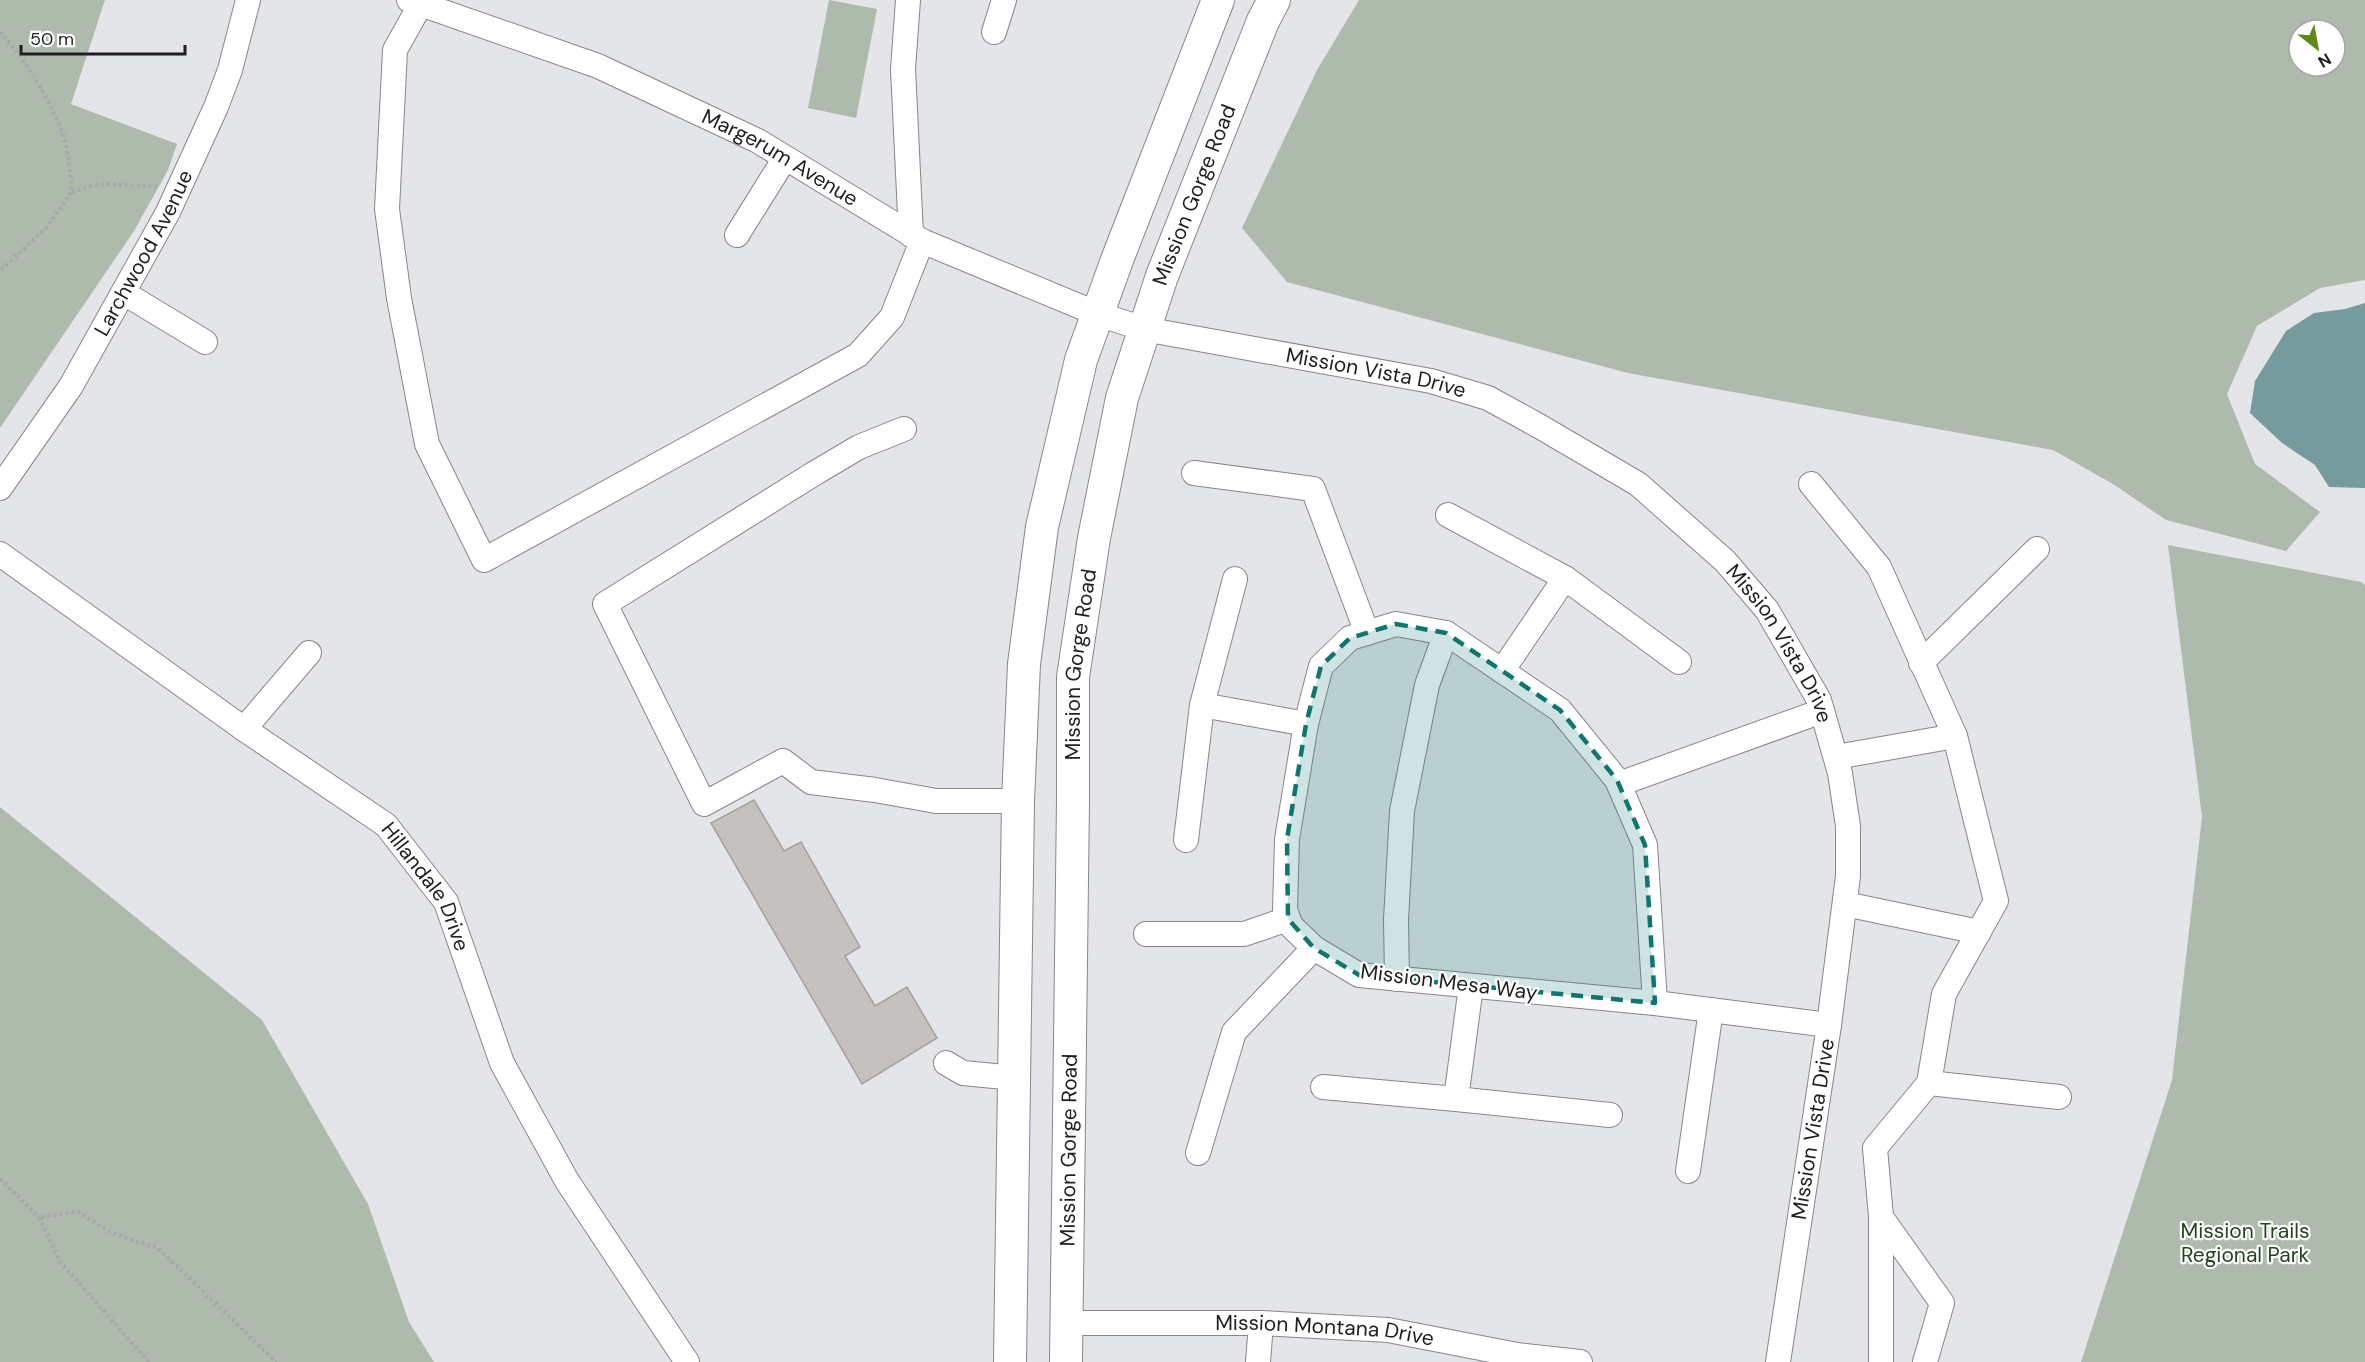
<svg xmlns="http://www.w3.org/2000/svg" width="2365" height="1362" viewBox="0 0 2365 1362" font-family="'DM Sans',sans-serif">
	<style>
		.green { fill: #aebbac; fill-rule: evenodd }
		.water { fill: #759b9c }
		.building { fill: #c5c1bf; stroke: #a5a19f; stroke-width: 1.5 }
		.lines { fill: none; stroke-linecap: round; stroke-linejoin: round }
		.minor-casing { stroke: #86878a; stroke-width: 26 }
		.major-casing { stroke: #86878a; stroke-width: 34 }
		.path { stroke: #a9a9ad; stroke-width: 4; stroke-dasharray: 3 3; stroke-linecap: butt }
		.minor { stroke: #fff; stroke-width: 24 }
		.major { stroke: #fff; stroke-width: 32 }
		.marked { fill: #0f766e; fill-opacity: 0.2; stroke: #0f766e; stroke-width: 4.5; stroke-dasharray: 12 8; stroke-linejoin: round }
		.labels { text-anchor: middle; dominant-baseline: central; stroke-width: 4.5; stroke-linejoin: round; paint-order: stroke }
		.street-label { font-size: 21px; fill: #1f1f21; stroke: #fff }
		.park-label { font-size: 21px; fill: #24431e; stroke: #fff }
	</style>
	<rect width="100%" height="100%" fill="#e4e5e9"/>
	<path class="green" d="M 0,0 L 105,0 L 71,104 L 177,144 L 168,170 L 134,231 L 0,428 Z
		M 829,0 L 877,9 L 856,118 L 808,108 Z
		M 1359,0 L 2365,0 L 2365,280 L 2320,288 L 2257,326 L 2227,394 L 2255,464 L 2320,512 L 2286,551 L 2166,520 L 2113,484 L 2053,450 L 1628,373 L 1287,282 L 1242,228 L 1317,70 ZM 2299,30 L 2335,30 L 2335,66 L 2299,66 Z
		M 2168,545 L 2361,582 L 2365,585 L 2365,1362 L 2081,1362 L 2172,1080 L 2202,817 Z
		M 0,807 L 262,1020 L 368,1204 L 409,1322 L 434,1362 L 0,1362 Z"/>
	<path class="water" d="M 2365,303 L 2365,488 L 2329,487 L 2315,465 L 2282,443 L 2250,413 L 2255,381 L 2286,331 L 2314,313 L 2345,309 Z"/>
	<path class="building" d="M 754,800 L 784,851 L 801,842 L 860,947 L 845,956 L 875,1006 L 907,987 L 937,1038 L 862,1084 L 711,823 Z"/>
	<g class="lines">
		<g class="minor-casing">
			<g id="minor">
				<path id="s1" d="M 409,0 L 598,66 L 758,141 L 922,241 L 1098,314 L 1144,329 L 1431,381 L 1488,398 L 1539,426 L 1638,484 L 1725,561 L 1767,610 L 1819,700 L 1840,773 L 1848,826 L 1848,876 L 1829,1025 L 1778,1362"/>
				<path d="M 423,0 L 395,50 L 387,209 L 399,298 L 427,444 L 484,560 L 858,355 L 892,317 L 922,241"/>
				<path d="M 908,0 L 903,69 L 911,235"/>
				<path d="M 994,32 L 1004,0"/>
				<path d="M 737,235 L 785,158"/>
				<path d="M 124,293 L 205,342"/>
				<path d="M 904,429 L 859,447 L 815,473 L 605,604 L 704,804 L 783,761 L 811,782 L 875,790 L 936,801 L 1018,801"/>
				<path d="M 1194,473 L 1313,489 L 1367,633"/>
				<path d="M 1811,484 L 1879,567 L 1955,736 L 1836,757"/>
				<path id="s2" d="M 0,488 L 71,386 L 168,212 L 216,107 L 230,70 L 248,0"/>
				<path d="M 1448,515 L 1565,578"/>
				<path id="s3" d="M 0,554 L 244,729 L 386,825 L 446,902 L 502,1063 L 567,1181 L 687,1362"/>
				<path d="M 1396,624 L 1446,633 L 1560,710 L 1617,780 L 1645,845 L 1655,1003 L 1359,975 L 1314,948 L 1291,926 L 1285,910 L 1287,839 L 1306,724 L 1321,666 L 1350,638 Z"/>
				<path d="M 1921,663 L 2037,549"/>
				<path d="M 1502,671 L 1565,578 L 1679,662"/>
				<path d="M 1202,705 L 1306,724"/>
				<path d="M 244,729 L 309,653"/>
				<path d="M 1619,784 L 1822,711"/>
				<path d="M 1186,840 L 1202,705 L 1235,579"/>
				<path d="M 1845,904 L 1979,932"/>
				<path d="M 1146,934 L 1244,934 L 1288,919"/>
				<path d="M 1397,979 L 1396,920 L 1402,811 L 1427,685 L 1446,633"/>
				<path d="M 1655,1003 L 1829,1025"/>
				<path d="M 946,1063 L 963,1073 L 1015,1078"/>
				<path d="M 1929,1083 L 2059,1097"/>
				<path d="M 1323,1087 L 1456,1099 L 1471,986"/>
				<path d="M 1456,1099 L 1610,1115"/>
				<path d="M 1198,1153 L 1234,1032 L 1314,948"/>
				<path d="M 1688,1171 L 1711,1010"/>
				<path d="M 1881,1217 L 1942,1303 L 1925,1362"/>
				<path id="s4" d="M 1067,1323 L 1261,1323 L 1388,1330 L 1517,1355 L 1580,1362"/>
				<path d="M 1258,1362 L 1261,1323"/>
				<path d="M 1881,1362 L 1881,1217 L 1875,1148 L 1929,1083 L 1944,994 L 1996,901 L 1955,736"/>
			</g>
		</g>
		<g class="major-casing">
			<g id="major">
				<path d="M 1010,1362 L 1018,801 L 1024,664 L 1042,527 L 1081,360 L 1117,260 L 1218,0"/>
				<path id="s5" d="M 1066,1362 L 1073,800 L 1073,677 L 1094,538 L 1122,398 L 1162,276 L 1263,21 L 1274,0"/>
			</g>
		</g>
		<path class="path" d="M 0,32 C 27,62 58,110 67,149 C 70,163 70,178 72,192 L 46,228 L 0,271
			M 72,192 L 98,184 L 157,186
			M 0,1179 L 39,1217
			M 149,1362 L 61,1263 L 39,1217 L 78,1212 L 114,1234 L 158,1248 L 276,1362"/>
		<use href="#minor" class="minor"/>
		<use href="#major" class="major"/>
	</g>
	<path class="marked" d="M 1396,624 L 1446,633 L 1560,710 L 1617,780 L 1645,845 L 1655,1003 L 1359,975 L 1314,948 L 1288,919 L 1287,839 L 1306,724 L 1321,666 L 1350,638 Z"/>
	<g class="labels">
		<g class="street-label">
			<text stroke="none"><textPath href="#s1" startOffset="404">Margerum Avenue</textPath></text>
			<text stroke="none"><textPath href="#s5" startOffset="1184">Mission Gorge Road</textPath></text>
			<text stroke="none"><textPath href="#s2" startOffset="276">Larchwood Avenue</textPath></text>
			<text stroke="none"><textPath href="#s1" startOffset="1044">Mission Vista Drive</textPath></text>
			<text stroke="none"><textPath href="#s1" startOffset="1548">Mission Vista Drive</textPath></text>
			<text stroke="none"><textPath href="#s5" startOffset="698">Mission Gorge Road</textPath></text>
			<text stroke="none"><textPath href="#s3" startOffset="546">Hillandale Drive</textPath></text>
			<text transform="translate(1449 982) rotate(7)">Mission Mesa Way</text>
			<text transform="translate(1813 1129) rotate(-81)">Mission Vista Drive</text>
			<text stroke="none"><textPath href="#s5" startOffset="212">Mission Gorge Road</textPath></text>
			<text stroke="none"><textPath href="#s4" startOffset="258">Mission Montana Drive</textPath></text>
		</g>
		<g class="park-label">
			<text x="2245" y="1231">Mission Trails<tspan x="2245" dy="24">Regional Park</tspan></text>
		</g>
	</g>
	<g transform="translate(2317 48) rotate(149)"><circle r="28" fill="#ffffff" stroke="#a5a5a6" stroke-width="1.5"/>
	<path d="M0-4.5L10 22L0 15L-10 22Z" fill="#5c8919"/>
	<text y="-9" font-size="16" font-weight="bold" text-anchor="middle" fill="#1f1f21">N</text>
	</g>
	<path d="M21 45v9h164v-9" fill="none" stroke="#1f1f21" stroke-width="3"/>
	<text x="30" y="45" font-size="18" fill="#1f1f21" stroke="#ffffff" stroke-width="4.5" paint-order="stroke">50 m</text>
</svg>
